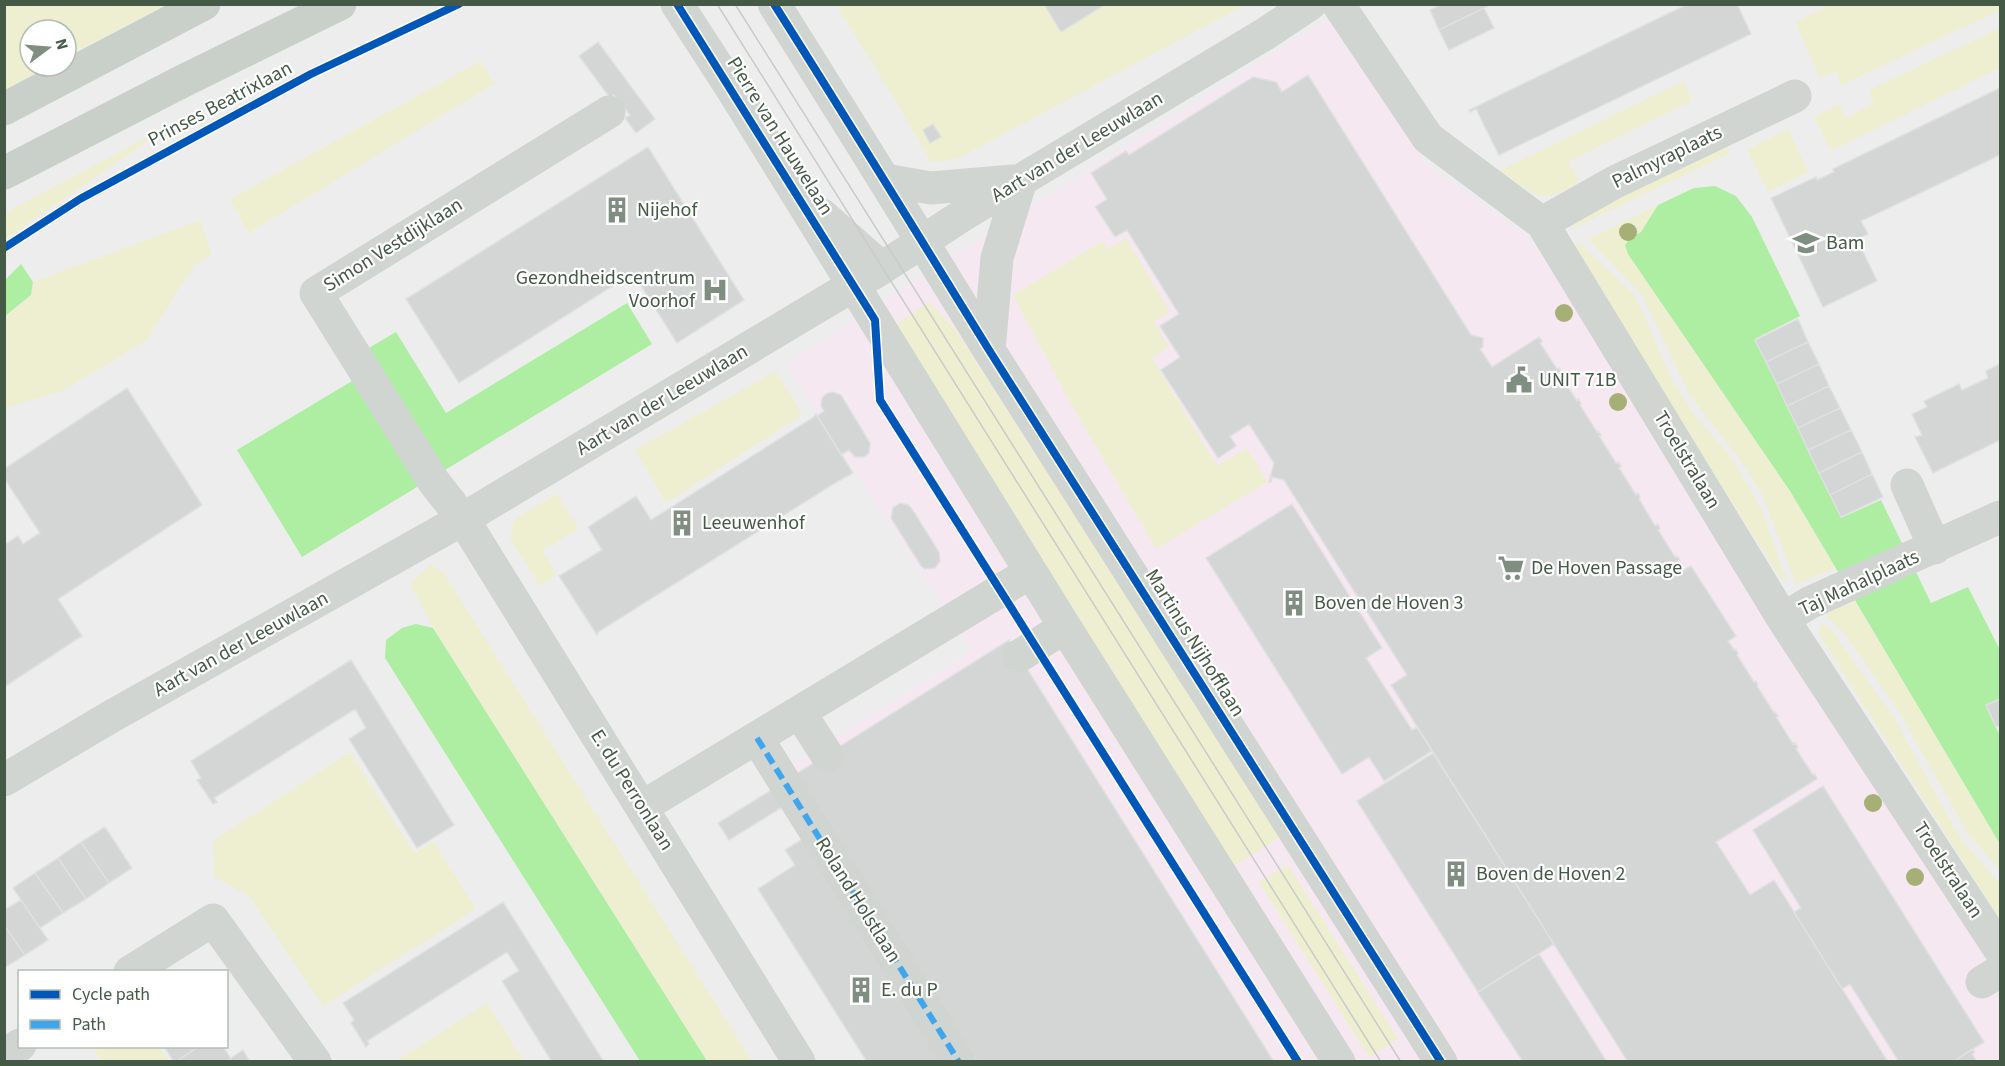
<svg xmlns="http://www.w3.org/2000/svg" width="2005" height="1066" viewBox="0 0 2005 1066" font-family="'Source Sans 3',sans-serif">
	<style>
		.commercial { fill: #f6e8f1 }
		.green { fill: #edefd0 }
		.water { fill: #adeea3 }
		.building { fill: #d3d6d4; stroke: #dfe0e0; stroke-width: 1.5 }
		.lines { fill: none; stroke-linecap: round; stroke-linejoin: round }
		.minor { stroke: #d0d5d1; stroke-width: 33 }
		.major { stroke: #c9d0c9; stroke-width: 33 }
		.tram { stroke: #c8cbc8; stroke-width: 1.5 }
		.quiet { stroke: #3fa5ec; stroke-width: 6; stroke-dasharray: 12 6; stroke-linecap: butt }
		.cycleway-casing { stroke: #fff; stroke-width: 11 }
		.cycleway { stroke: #0057b8; stroke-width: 8 }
		.tree { fill: #a6af76 }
		.labels { text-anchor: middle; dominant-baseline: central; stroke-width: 4.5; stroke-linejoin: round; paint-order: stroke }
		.street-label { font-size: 20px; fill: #445a47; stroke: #fff }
		.poi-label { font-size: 20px; fill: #445a47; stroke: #fff; text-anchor: start }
	</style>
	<rect width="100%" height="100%" fill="#eeedee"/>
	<path class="commercial" d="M 1331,17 L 1426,164 L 1529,237 L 1545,261 L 2000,974 L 2000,1061 L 965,1061 L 786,770 L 972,651 L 785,363 L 816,346 L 967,247 Z"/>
	<path class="green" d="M 5,4 L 165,4 L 165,5 L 66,57 L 66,30 L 30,30 L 30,66 L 49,66 L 5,89 Z
		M 836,5 L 1245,5 L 957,159 L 930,162 L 905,116 Z
		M 1831,5 L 2000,4 L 2000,10 L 1842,85 L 1836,71 L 1820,78 L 1795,22 Z
		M 2000,28 L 2000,68 L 1831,151 L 1814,117 L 1839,104 L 1846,118 L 1874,103 L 1869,90 Z
		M 481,61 L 494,84 L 249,233 L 230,199 Z
		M 1684,81 L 1692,101 L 1569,161 L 1579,182 C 1571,186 1561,193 1552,195 C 1535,200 1513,179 1499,171 Z
		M 168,126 L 160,133 L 5,239 L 5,213 Z
		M 1788,129 L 1809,172 L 1768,192 L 1747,150 Z
		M 1726,143 L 1730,153 L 1574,228 L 1568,218 Z
		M 1658,205 L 1641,232 L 1630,238 L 1625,245 L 1628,254 L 1790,491 L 1835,568 L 1796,585 L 1763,496 L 1739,458 L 1689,394 L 1642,295 L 1588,239 Z
		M 200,220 L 212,255 L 195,264 L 146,341 L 62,391 L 5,408 L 5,316 L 31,296 L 33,282 Z
		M 1126,238 L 1170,312 L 1154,322 L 1169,347 L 1152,358 L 1217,466 L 1247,448 L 1267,482 L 1156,549 L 1066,395 L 1013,295 L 1103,241 L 1108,249 Z
		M 1580,243 L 1635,296 L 1672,379 L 1692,412 L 1734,461 L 1762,511 L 1787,581 L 1781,579 L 1570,247 Z
		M 929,302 L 956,330 L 1034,453 L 1082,510 L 1285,834 L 1231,868 L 894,326 Z
		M 776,371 L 802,415 L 666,503 L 635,450 Z
		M 557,494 L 579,529 L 542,550 L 557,575 L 540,586 L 510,538 L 514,520 Z
		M 431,565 L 443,572 L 752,1061 L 707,1061 L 433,628 L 410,583 Z
		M 1855,601 L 2000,844 L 2000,870 L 1967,832 L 1899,712 L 1848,638 L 1825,614 Z
		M 1825,624 L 1832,631 L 1893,716 L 1960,838 L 2000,884 L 2000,920 L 1820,636 L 1818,629 L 1821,625 Z
		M 350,752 L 414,853 L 434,842 L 476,909 L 323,1006 L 249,896 L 214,877 L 213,841 Z
		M 1288,865 L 1398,1039 L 1369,1057 L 1259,882 Z
		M 487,1003 L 524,1061 L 396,1061 Z
		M 92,1047 L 159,1047 L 169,1061 L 102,1061 Z"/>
	<path class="water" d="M 1715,186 L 1736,196 L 1752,217 L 1800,316 L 1755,339 L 1841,518 L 1881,500 L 1931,603 L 1968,587 L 2000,650 L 2000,699 L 1986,706 L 2000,736 L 2000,844 L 1790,491 L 1628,254 L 1625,245 L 1630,238 L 1641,232 L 1658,205 L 1694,188 Z
		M 21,264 L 33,282 L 31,295 L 5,316 L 5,280 Z
		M 627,303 L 652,344 L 302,557 L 237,450 L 377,366 L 367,349 L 396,332 L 446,413 Z
		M 416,624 L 433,628 L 707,1061 L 640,1061 L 385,658 L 386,640 L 402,628 Z"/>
	<path class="building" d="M 1044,4 L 1106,4 L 1061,32 Z
		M 1442,4 L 1492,4 L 1439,30 L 1430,10 Z
		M 1688,4 L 1737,4 L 1751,34 L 1499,155 L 1476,109 L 1470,112 L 1469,110 Z
		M 1484,8 L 1494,28 L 1449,50 L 1439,30 Z
		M 598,42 L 655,119 L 636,133 L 625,118 L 630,115 L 614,95 L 610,98 L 579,56 Z
		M 1308,75 L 1471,335 L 1483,338 L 1483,347 L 1480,349 L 1492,367 L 1539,337 L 1542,341 L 1540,343 L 1557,369 L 1559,368 L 1562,372 L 1560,374 L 1577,401 L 1579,399 L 1581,404 L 1580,405 L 1597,432 L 1598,431 L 1601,435 L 1599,436 L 1616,463 L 1618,462 L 1621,466 L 1619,468 L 1636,495 L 1638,493 L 1640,497 L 1639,499 L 1655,526 L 1658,524 L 1660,529 L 1658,530 L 1675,557 L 1677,556 L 1680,560 L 1678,561 L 1684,570 L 1691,566 L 1736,636 L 1728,641 L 1734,650 L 1736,649 L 1738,654 L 1737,655 L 1754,682 L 1756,681 L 1758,685 L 1757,686 L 1774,713 L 1775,712 L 1778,716 L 1776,717 L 1793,744 L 1795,743 L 1798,747 L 1796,749 L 1813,775 L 1815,774 L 1817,779 L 1716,842 L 1750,895 L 1774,880 L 1888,1062 L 1628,1062 L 1391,685 L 1407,675 L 1284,480 L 1272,477 L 1271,482 L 1269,482 L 1274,463 L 1249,424 L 1230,436 L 1236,446 L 1218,458 L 1161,370 L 1180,357 L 1160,326 L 1179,314 L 1127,230 L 1115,237 L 1096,208 L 1095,207 L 1107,199 L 1091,173 L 1126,151 L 1129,155 L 1253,77 L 1276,82 L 1282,92 Z
		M 2000,88 L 2000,155 L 1861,221 L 1868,234 L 1857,239 L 1877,281 L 1823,307 L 1771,198 L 1816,177 L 1817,180 L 1834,172 L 1833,169 Z
		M 933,124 L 941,137 L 930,143 L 923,130 Z
		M 648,147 L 744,300 L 677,343 L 633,273 L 459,383 L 406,299 Z
		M 1798,319 L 1808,342 L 1766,362 L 1755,340 Z
		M 1808,342 L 1819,364 L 1777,384 L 1766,362 Z
		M 1819,364 L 1829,386 L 1787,406 L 1777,384 Z
		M 2000,364 L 2000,440 L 1933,473 L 1915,437 L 1922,435 L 1912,414 L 1927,407 L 1924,401 L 1959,384 L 1962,390 L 1988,378 L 1986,371 Z
		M 1829,386 L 1840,408 L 1798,428 L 1787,406 Z
		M 127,388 L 202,505 L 58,599 L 82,636 L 4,687 L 4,545 L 18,536 L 23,544 L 40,533 L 4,478 L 4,469 Z
		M 832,392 L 841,395 L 870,443 L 869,453 L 864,457 L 855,457 L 849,450 L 841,455 L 817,416 L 824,411 L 821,406 L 822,398 L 826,394 Z
		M 1840,408 L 1851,430 L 1808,450 L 1798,428 Z
		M 816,414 L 853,473 L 835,483 L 598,632 L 597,635 L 559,576 L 602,550 L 588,527 L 636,496 L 651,520 L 814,417 Z
		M 1851,430 L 1862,452 L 1819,473 L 1808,450 Z
		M 1862,452 L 1872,474 L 1830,495 L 1819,473 Z
		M 1872,474 L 1883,497 L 1841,517 L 1830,495 Z
		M 900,503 L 908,505 L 912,509 L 939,552 L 940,561 L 935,568 L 925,569 L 921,566 L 891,518 L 893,508 Z
		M 1292,504 L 1382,648 L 1366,658 L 1412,730 L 1417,727 L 1432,751 L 1384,781 L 1369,757 L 1342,774 L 1206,558 Z
		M 1009,640 L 1274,1062 L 977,1062 L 796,774 Z
		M 351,660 L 454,825 L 417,848 L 349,739 L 366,728 L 355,709 L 214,798 L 217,802 L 213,804 L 197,780 L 201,778 L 191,761 Z
		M 2000,699 L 2000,725 L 1996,727 L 1986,705 Z
		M 1433,753 L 1554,944 L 1478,992 L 1357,801 Z
		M 1823,786 L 1984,1042 L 1953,1062 L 1899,1062 L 1850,984 L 1842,989 L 1794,912 L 1801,908 L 1753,830 Z
		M 773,789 L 784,806 L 729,840 L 718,823 Z
		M 105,827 L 132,868 L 109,883 L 81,842 Z
		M 804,838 L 945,1062 L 867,1062 L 758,889 L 795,865 L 785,850 Z
		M 81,842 L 109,883 L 86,899 L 58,858 Z
		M 58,858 L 86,899 L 63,913 L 35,873 Z
		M 35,873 L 63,913 L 40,928 L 13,888 Z
		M 21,900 L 48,940 L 25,955 L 4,925 L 4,910 Z
		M 503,902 L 604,1062 L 552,1062 L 502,981 L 519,971 L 507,952 L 367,1041 L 369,1044 L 366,1047 L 351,1023 L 354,1020 L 343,1003 Z
		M 4,925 L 25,955 L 4,968 Z
		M 1539,954 L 1607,1062 L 1523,1062 L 1480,996 L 1478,992 Z
		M 164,1046 L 199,1046 L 176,1062 L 174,1062 Z
		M 199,1046 L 223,1046 L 231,1059 L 227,1062 L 176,1062 Z
		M 1972,1049 L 1975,1052 L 1972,1054 L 1977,1062 L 1953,1062 Z
		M 243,1050 L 250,1062 L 227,1062 L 231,1058 Z"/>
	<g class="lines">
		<path class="minor" d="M 677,4 L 732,89 L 1065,627 L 1339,1062
			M 774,4 C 847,119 918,235 989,350 L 1441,1062
			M 1338,4 L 1428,138 L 1542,223 L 1783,619 L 2000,950
			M 609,112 L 316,293 L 434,482 L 463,519 L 799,1062
			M 885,180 L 931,188 L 1013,181
			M 822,215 L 882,268
			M 1542,223 L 1615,182 L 1795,96
			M 989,350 L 997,258 L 1021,180
			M 1907,485 L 1935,548
			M 1783,619 L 1809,603 L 2000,517
			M 1019,656 L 1065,627
			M 800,713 L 827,755
			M 757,738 L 959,1062
			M 4,780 L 112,716 L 463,519 L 882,268 L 966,213 L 1265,34 L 1310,4
			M 642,807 L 1031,572
			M 130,972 L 213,920 L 315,1062
			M 1982,982 L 2000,971
			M 4,1055 L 20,1045"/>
		<path class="major" d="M 4,109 L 204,4
			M 4,173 L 183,81 L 340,4"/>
		<path class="tram" d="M 717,4 L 1381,1062
			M 735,4 L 1401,1062"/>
		<path class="quiet" d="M 757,738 L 959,1062"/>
		<g class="cycleway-casing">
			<path id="cycleway" d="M 677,4 L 875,320 L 880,400 L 1298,1062
				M 774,4 C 847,119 918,235 989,350 L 1441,1062
				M 4,248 L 80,199 L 311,74 L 459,4"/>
		</g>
		<use href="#cycleway" class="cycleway"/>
	</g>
	<g class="tree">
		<circle cx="1628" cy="232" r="9"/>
		<circle cx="1564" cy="313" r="9"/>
		<circle cx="1618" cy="402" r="9"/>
		<circle cx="1873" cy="803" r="9"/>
		<circle cx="1915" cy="877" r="9"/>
	</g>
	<defs>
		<g id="building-bare" transform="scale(2.07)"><path d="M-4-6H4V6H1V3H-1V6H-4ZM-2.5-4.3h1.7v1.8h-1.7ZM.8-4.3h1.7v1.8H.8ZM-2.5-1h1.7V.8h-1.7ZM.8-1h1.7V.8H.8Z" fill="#808d81" stroke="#fff" stroke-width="2.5" paint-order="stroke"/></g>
		<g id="school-bare" transform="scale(2.07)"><path d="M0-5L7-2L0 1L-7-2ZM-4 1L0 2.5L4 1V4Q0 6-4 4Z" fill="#808d81" stroke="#fff" stroke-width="2.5" paint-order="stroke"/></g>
		<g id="hospital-bare" transform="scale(2.07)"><path d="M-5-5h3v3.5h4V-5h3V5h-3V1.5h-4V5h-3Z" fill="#808d81" stroke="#fff" stroke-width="2.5" paint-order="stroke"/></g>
		<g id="civic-bare" transform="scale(2.07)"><path d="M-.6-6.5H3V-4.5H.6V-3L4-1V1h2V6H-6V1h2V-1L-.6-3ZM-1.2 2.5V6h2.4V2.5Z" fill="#808d81" stroke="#fff" stroke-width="2.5" paint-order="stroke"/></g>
		<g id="supermarket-bare" transform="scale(2.07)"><path d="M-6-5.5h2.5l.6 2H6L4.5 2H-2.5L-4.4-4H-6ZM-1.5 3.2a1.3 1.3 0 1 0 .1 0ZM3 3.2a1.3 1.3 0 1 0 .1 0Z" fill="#808d81" stroke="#fff" stroke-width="2.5" paint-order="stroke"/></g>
	</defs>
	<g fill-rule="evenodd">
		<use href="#building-bare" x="617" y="210"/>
		<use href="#school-bare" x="1806" y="243"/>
		<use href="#hospital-bare" x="715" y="290"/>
		<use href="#civic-bare" x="1519" y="380"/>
		<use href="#building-bare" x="682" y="523"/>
		<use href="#supermarket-bare" x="1511" y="568"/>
		<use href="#building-bare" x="1294" y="603"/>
		<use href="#building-bare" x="1456" y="874"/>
		<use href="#building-bare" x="861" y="990"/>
	</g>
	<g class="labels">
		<g class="street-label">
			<text transform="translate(220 104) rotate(-28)">Prinses Beatrixlaan</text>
			<text transform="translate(780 136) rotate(58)">Pierre van Hauwelaan</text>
			<text transform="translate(1077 147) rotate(-31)">Aart van der Leeuwlaan</text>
			<text transform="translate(1667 157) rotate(-26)">Palmyraplaats</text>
			<text transform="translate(393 245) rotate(-32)">Simon Vestdijklaan</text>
			<text transform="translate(662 400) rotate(-31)">Aart van der Leeuwlaan</text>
			<text transform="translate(1687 460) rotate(59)">Troelstralaan</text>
			<text transform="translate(1859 583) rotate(-25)">Taj Mahalplaats</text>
			<text transform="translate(1195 643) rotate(58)">Martinus Nijhofflaan</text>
			<text transform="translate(241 644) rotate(-29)">Aart van der Leeuwlaan</text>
			<text transform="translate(632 790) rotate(58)">E. du Perronlaan</text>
			<text transform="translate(1948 870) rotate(57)">Troelstralaan</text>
			<text transform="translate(858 900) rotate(58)">Roland Holstlaan</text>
		</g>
		<g class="poi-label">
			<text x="637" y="210">Nijehof</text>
			<text x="1826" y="243">Bam</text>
			<text x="695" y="278" text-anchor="end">Gezondheidscentrum<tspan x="695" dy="23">Voorhof</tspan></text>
			<text x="1539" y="380">UNIT 71B</text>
			<text x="702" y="523">Leeuwenhof</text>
			<text x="1531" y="568">De Hoven Passage</text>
			<text x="1314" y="603">Boven de Hoven 3</text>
			<text x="1476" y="874">Boven de Hoven 2</text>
			<text x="881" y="990">E. du P</text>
		</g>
	</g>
	<rect width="2005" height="1066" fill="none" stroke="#445a47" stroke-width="12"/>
	<rect x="18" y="970" width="210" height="78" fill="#ffffff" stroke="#b4bdb5" stroke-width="1.5"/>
	<rect x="30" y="990" width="30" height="9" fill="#0057b8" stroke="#b4bdb5" stroke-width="1.5"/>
	<text x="72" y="1000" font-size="18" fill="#445a47">Cycle path</text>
	<rect x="30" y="1020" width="30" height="9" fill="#3fa5ec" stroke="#b4bdb5" stroke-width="1.5"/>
	<text x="72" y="1030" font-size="18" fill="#445a47">Path</text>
	<g transform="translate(48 48) rotate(74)"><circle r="28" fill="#ffffff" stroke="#b4bdb5" stroke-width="1.5"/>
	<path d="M0-4.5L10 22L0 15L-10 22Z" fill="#808d81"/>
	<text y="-9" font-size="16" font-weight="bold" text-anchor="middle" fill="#445a47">N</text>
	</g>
</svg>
